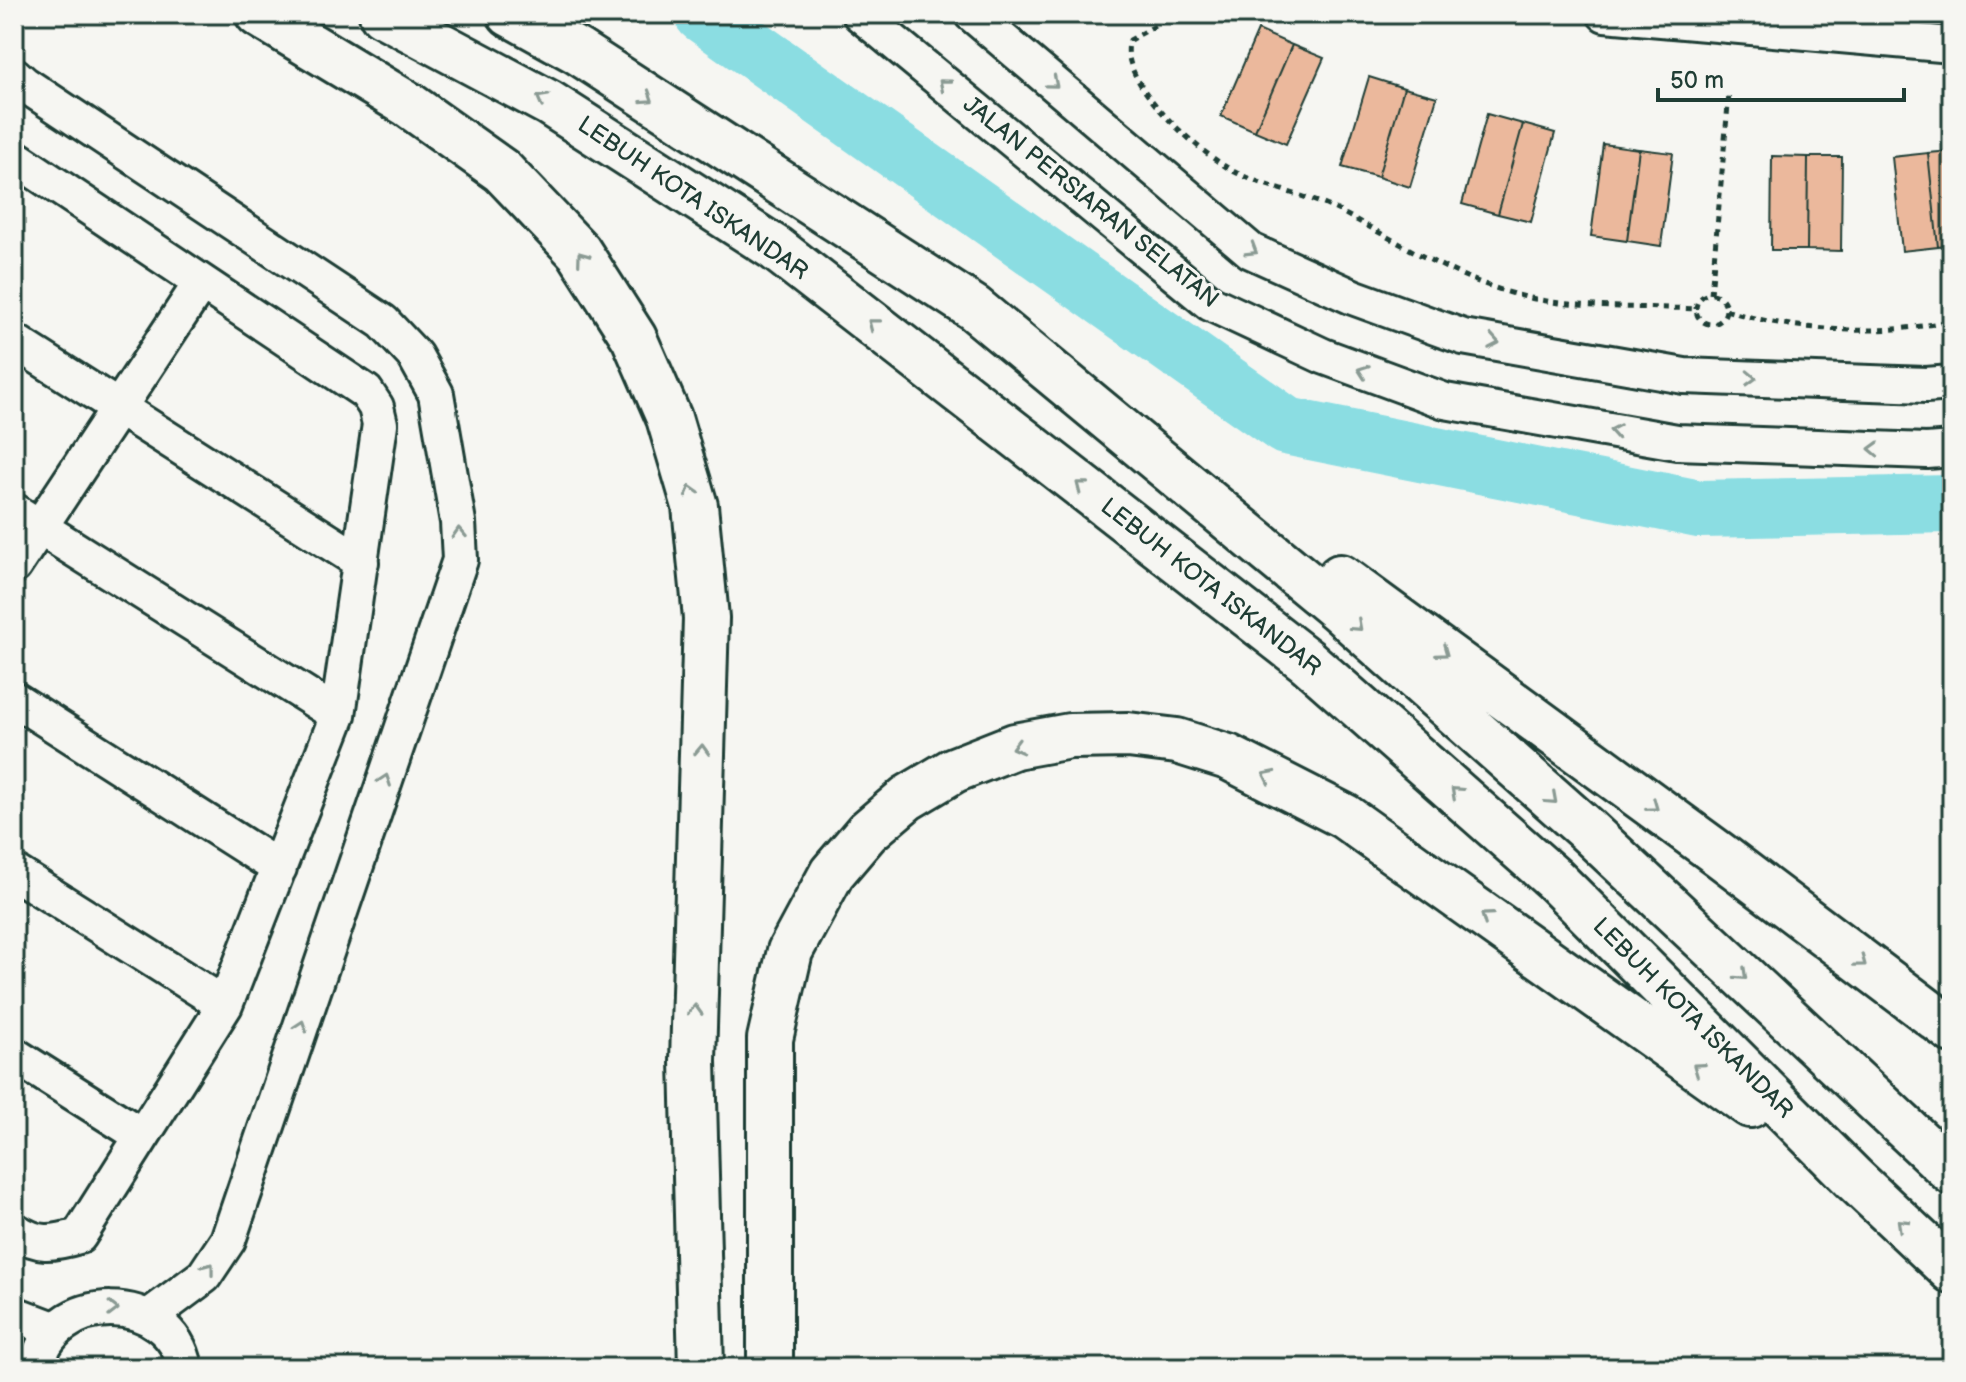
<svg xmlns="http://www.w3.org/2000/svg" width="1966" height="1382" viewBox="0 0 1966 1382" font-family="'Balsamiq Sans',sans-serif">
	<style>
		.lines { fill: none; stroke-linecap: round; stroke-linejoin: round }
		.river { stroke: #8bdde2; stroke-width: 58 }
		.building { fill: #ebb89c; stroke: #1f3d34; stroke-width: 2 }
		.minor-casing { stroke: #1f3d34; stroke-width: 40 }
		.highway-casing { stroke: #1f3d34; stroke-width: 50 }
		.path { stroke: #1f3d34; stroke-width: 5; stroke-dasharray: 6 6; stroke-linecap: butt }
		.minor { stroke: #f6f6f2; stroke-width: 34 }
		.highway { stroke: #f6f6f2; stroke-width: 44 }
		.oneway { stroke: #8a9a93 }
		.labels { text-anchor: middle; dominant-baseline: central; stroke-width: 6; stroke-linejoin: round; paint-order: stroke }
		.street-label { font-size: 24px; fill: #1f3d34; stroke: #f6f6f2 }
	</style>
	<rect width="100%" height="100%" fill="#f6f6f2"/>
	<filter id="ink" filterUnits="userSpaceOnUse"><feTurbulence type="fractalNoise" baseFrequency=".0125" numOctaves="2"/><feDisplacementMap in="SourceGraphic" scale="16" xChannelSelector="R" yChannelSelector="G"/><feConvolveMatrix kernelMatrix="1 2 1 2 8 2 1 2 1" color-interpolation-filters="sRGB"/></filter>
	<g filter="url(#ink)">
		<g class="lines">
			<path class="river" d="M 703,14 L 1286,426 L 1699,509 L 1952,504"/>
		</g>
		<path class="building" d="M 1258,30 L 1292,45 L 1255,131 L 1221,116 Z
			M 1292,45 L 1324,58 L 1286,144 L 1255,131 Z
			M 1369,77 L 1404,88 L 1378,177 L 1342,167 Z
			M 1404,88 L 1437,97 L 1410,187 L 1378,177 Z
			M 1487,114 L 1523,124 L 1498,214 L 1462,204 Z
			M 1523,124 L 1555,133 L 1531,222 L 1498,214 Z
			M 1603,144 L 1639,149 L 1627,241 L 1591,236 Z
			M 1639,149 L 1673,153 L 1661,246 L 1627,241 Z
			M 1952,151 L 1952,245 L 1938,247 L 1928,153 Z
			M 1928,153 L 1938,247 L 1902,251 L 1892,157 Z
			M 1772,156 L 1808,157 L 1807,250 L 1771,250 Z
			M 1808,157 L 1842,157 L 1841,251 L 1807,250 Z"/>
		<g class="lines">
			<g class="minor-casing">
				<path id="minor" d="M 860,14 L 1210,303 L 1323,356 L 1445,401 L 1677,442 L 1927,451 L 1952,449
					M 972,14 L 1251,251 L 1353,297 L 1463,337 L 1684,376 L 1926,385 L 1952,383
					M 1605,14 L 1952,45
					M 14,75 L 24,84 L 383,322 L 415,356 L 436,394 L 458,522 L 460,560 L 228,1240 L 204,1276 L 149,1317
					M 14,157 L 366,392 L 376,407 L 380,424 L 338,715 L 225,1005 L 79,1236 C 51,1244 39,1246 14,1230
					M 14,341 L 361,562
					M 14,511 L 338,715
					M 14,566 L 201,283
					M 14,699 L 279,868
					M 14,872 L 225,1005
					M 14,1055 L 142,1136
					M 14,1314 L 56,1330
					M 36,1368 C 51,1289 171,1290 185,1368"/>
			</g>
			<g class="highway-casing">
				<path id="highway" d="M 258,14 L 409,105 L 502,171 L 579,252 L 634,338 L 669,418 L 695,506 L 706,618 L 693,1061 L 701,1368
					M 382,14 L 549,103 L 775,248 L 1307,661 L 1554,879 L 1853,1178 L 1952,1271
					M 510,14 L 577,51 L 974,308 L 1339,610 L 1586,829 L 1952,1172
					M 1340,577 L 1720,855 L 1952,1030
					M 770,1368 L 770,1039 L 790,951 L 832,873 L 867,832 L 907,798 L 954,770 L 1015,746 L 1070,736 L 1128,735 L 1177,741 L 1228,757 L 1344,816 L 1750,1105"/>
			</g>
			<path class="path" d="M 1176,14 L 1130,40 C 1115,81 1202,155 1235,172 C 1269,189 1309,195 1343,213 C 1405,245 1456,280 1526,297 C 1581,310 1640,306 1696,309
				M 1711,294 L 1729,94
				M1696 309a15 15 0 1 1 30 0a15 15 0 1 1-30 0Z
				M 1726,310 C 1791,332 1886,337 1952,320"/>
			<use href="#minor" class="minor"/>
			<use href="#highway" class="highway"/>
		</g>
		<defs><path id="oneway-chevron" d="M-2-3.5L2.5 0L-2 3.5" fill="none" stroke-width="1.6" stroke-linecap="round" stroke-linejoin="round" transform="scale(2)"/></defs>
		<g class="oneway">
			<use href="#oneway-chevron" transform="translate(1053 83) rotate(40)"/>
			<use href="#oneway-chevron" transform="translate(944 84) rotate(-140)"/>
			<use href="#oneway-chevron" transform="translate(648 98) rotate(33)"/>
			<use href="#oneway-chevron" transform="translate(542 99) rotate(-151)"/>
			<use href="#oneway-chevron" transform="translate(1252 250) rotate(32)"/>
			<use href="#oneway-chevron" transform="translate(582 257) rotate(-126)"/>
			<use href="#oneway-chevron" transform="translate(873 324) rotate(-142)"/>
			<use href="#oneway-chevron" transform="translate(1494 342) rotate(10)"/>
			<use href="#oneway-chevron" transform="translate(1363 371) rotate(-160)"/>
			<use href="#oneway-chevron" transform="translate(1751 378) rotate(2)"/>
			<use href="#oneway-chevron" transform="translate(1615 431) rotate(-170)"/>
			<use href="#oneway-chevron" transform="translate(1874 449) rotate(-178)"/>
			<use href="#oneway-chevron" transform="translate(1081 486) rotate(-142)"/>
			<use href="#oneway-chevron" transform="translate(691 491) rotate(-107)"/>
			<use href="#oneway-chevron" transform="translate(459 533) rotate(-93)"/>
			<use href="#oneway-chevron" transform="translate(1357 626) rotate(42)"/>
			<use href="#oneway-chevron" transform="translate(1443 652) rotate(36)"/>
			<use href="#oneway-chevron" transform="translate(1017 747) rotate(165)"/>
			<use href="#oneway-chevron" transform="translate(702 750) rotate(-88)"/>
			<use href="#oneway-chevron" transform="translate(1268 776) rotate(-154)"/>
			<use href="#oneway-chevron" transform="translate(385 780) rotate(-71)"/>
			<use href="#oneway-chevron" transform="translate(1456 792) rotate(-138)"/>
			<use href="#oneway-chevron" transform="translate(1552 799) rotate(42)"/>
			<use href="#oneway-chevron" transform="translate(1653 806) rotate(36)"/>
			<use href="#oneway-chevron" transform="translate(1486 917) rotate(-145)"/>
			<use href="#oneway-chevron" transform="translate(1861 962) rotate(37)"/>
			<use href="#oneway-chevron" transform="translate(1742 975) rotate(43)"/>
			<use href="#oneway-chevron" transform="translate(695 1010) rotate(-88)"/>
			<use href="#oneway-chevron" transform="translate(301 1026) rotate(-71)"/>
			<use href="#oneway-chevron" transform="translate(1698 1068) rotate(-145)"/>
			<use href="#oneway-chevron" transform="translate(1902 1224) rotate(-137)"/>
			<use href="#oneway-chevron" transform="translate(209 1268) rotate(-52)"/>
			<use href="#oneway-chevron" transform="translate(113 1309) rotate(1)"/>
		</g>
	</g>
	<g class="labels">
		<g class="street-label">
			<text transform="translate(693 198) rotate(34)">LEBUH KOTA ISKANDAR</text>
			<text transform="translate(1091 202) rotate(39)">JALAN PERSIARAN SELATAN</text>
			<text transform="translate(1211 587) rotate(38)">LEBUH KOTA ISKANDAR</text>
			<text transform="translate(1693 1018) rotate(45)">LEBUH KOTA ISKANDAR</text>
		</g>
	</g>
	<rect width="1966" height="1382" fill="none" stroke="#f6f6f2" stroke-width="48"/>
	<rect x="24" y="24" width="1918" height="1334" fill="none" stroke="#1f3d34" stroke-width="3" filter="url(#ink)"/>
	<path d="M1658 88v12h246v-12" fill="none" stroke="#1f3d34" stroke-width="4"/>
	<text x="1670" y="88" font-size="24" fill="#1f3d34" stroke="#f6f6f2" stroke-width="6" paint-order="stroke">50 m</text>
</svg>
